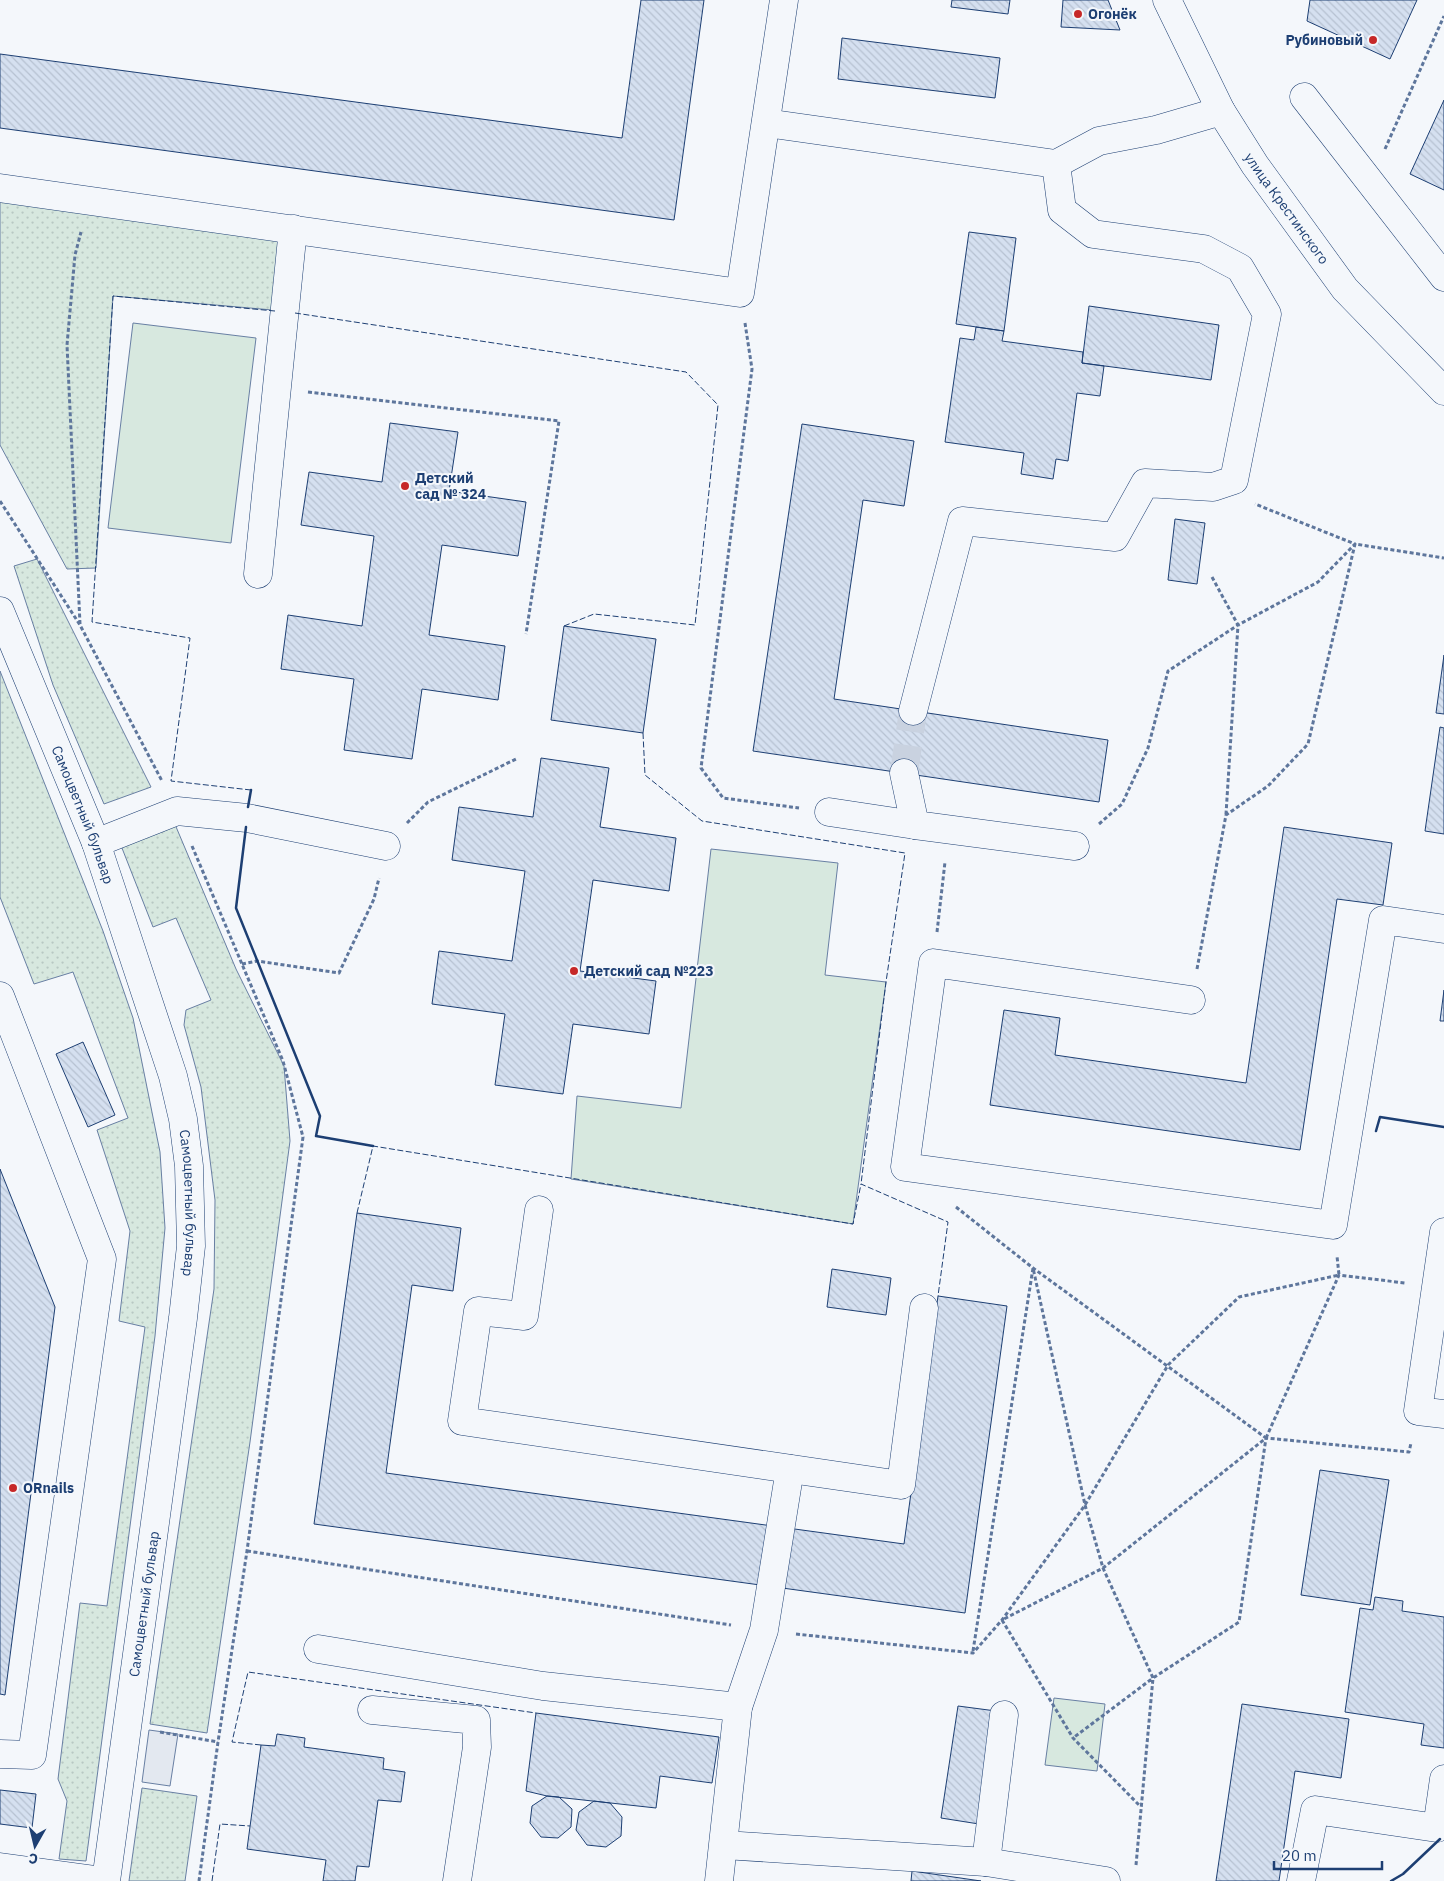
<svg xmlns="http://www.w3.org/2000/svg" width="1444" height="1881" viewBox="0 0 1444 1881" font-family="'IBM Plex Sans',sans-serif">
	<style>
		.grass { fill: url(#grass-dots); stroke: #687fa3 }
		.park { fill: #d7e8df; stroke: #687fa3 }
		.parking { fill: #e3e8f0; stroke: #687fa3 }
		.building { fill: url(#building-back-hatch); stroke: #1d3f73 }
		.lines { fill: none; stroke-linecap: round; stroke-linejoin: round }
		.minor-tunnel { stroke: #c9d2e0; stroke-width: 28; stroke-dasharray: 28 14; stroke-linecap: butt }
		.minor-casing { stroke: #1d3f73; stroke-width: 29 }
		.path { stroke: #5e769c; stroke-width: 3; stroke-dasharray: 4 2.5; stroke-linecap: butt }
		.minor { stroke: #f4f7fb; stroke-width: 28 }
		.fence { stroke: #1d3f73; stroke-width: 1; stroke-dasharray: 6 2.5; stroke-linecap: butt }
		.wall { stroke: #1d3f73; stroke-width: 2.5 }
		.poi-dot { fill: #c62828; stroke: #f4f7fb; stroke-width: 2 }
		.labels { text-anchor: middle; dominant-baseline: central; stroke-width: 4; stroke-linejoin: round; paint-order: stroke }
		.poi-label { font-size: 14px; font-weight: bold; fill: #1d3f73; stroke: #f4f7fb; text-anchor: start }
		.street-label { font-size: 14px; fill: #1d3f73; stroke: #f4f7fb }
	</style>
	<defs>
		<pattern id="grass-dots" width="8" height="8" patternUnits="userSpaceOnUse" patternTransform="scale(1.25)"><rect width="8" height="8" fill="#d7e8df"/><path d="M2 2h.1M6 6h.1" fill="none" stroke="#b8c8c3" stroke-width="1.8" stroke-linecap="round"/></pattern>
		<pattern id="building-back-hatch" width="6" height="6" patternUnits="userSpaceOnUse" patternTransform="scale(1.25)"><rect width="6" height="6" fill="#d5e0f0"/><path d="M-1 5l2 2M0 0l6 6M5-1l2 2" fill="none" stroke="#b6c1d1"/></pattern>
	</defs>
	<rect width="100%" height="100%" fill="#f4f7fb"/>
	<path class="grass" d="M 0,185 L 285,228 L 284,311 L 113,296 L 96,568 L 67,569 L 0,445 Z
		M 37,559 L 151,787 L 104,804 L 53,685 L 14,566 Z
		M 0,671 L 103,931 L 133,1018 L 160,1152 L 165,1228 L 155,1336 L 86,1861 L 59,1859 L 67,1801 L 58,1779 L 80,1603 L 107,1606 L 145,1327 L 119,1321 L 130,1231 L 97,1130 L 128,1118 L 73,972 L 34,984 L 0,897 Z
		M 174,822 L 236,969 L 284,1066 L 290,1141 L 250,1442 L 207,1733 L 150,1724 L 214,1289 L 215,1200 L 201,1087 L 184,1025 L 186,1010 L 211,1000 L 176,918 L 153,927 L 120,843 Z
		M 142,1788 L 197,1796 L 185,1881 L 129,1881 Z"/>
	<path class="park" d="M 133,323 L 256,338 L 231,543 L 108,528 Z
		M 711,849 L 838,863 L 825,975 L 886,982 L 853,1224 L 571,1179 L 577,1096 L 681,1108 Z
		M 1054,1698 L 1105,1704 L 1097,1771 L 1045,1765 Z"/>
	<path class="parking" d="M 149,1730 L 178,1734 L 170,1786 L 142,1782 Z"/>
	<path class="building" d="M 641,0 L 704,0 L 674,220 L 0,128 L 0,54 L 622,138 Z
		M 952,0 L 1010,0 L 1008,14 L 951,7 Z
		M 1063,0 L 1108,0 L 1120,30 L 1061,27 Z
		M 1310,0 L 1417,0 L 1390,59 L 1307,21 Z
		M 842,38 L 1000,58 L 995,98 L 838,79 Z
		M 1444,100 L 1444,190 L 1410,174 Z
		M 969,232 L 1016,238 L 1004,331 L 956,324 Z
		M 1089,306 L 1219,325 L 1211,380 L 1082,363 Z
		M 976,327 L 1004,331 L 1002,341 L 1083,352 L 1082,363 L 1104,366 L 1100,396 L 1077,393 L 1068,461 L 1056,459 L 1053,479 L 1021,474 L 1024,453 L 945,442 L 960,338 L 974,340 Z
		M 390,423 L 458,432 L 449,491 L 526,502 L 518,556 L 442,545 L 429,635 L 505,646 L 498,700 L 422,689 L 412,759 L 344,750 L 354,679 L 281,669 L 288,615 L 362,626 L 374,536 L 301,525 L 309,472 L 382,482 Z
		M 802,424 L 914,441 L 904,506 L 863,500 L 834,699 L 1108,740 L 1099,802 L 753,751 Z
		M 1175,519 L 1205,523 L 1197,584 L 1168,580 Z
		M 564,626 L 656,639 L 643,733 L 551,720 Z
		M 1444,655 L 1444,714 L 1436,713 Z
		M 1440,727 L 1444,728 L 1444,834 L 1425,831 Z
		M 541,758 L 609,768 L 600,827 L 676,838 L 669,891 L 593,880 L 580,971 L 656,981 L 649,1034 L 573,1024 L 563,1094 L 495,1085 L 505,1014 L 432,1004 L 439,951 L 512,961 L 525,871 L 452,860 L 459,807 L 533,817 Z
		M 1284,827 L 1392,843 L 1383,905 L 1337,899 L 1300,1150 L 990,1105 L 1004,1010 L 1060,1018 L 1055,1055 L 1246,1083 Z
		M 1444,990 L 1444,1021 L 1440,1021 Z
		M 83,1042 L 115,1115 L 88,1127 L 56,1054 Z
		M 0,1169 L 55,1307 L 5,1695 L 0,1694 Z
		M 357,1213 L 461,1228 L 453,1291 L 412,1285 L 386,1473 L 904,1544 L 938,1296 L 1007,1306 L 965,1613 L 314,1524 Z
		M 832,1269 L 891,1278 L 886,1315 L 827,1307 Z
		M 1320,1470 L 1389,1480 L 1370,1605 L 1301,1595 Z
		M 1375,1597 L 1403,1601 L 1402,1611 L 1444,1617 L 1444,1748 L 1421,1745 L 1424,1724 L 1345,1712 L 1360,1608 L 1373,1610 Z
		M 1242,1704 L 1349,1719 L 1341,1778 L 1295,1771 L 1279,1881 L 1216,1881 Z
		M 958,1706 L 996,1711 L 979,1824 L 941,1818 Z
		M 536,1713 L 719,1737 L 712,1783 L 660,1776 L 656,1808 L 547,1796 L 526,1791 Z
		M 277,1734 L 305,1738 L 304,1747 L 384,1758 L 383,1769 L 405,1772 L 401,1802 L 378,1800 L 369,1867 L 357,1866 L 355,1881 L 323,1881 L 326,1860 L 247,1849 L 261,1745 L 275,1746 Z
		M 0,1790 L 36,1794 L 32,1828 L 0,1824 Z
		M 547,1796 L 559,1797 L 572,1809 L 571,1827 L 558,1838 L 541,1837 L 530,1823 L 532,1806 Z
		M 594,1801 L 610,1803 L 622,1817 L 621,1836 L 606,1847 L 587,1845 L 576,1830 L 579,1812 Z
		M 912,1871 L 981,1881 L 911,1881 Z"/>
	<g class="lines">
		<path class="minor-tunnel" d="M 904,773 L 913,711"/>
		<g class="minor-casing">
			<g id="minor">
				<path id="s1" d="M 1167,0 L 1221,111 L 1255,165 L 1345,289 L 1444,391"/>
				<path d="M 1304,97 L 1444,277"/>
				<path d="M 766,123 L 1056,164 L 1099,141 L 1156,130 L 1221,111"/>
				<path d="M 0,188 L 740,293 L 784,0"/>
				<path d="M 258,574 L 293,229"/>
				<path id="s2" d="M 0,611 L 96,843 L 173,1076 L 183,1119 L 189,1166 L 191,1246 L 183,1318 L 106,1881"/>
				<path d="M 913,711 L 962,521 L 1115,537 L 1145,483 L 1213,487 L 1234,480 L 1267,314 L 1240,268 L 1204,249 L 1093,234 L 1062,210 L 1056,164"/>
				<path d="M 904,773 L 915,825 L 1075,846"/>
				<path d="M 829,812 L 915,825"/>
				<path d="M 96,843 L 177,811 L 247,818 L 386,846"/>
				<path d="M 0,996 L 102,1259 L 32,1755 L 0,1754"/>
				<path d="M 1191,1000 L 933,963 L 905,1167 L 1333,1225 L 1383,920 L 1444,929"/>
				<path d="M 539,1210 L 524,1316 L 478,1311 L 462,1421 L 901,1485 L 924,1308"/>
				<path d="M 1444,1232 L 1418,1411 L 1444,1414"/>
				<path d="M 318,1649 L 543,1686 L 738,1707 L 719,1881"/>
				<path d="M 738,1707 L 764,1630 L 790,1469"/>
				<path d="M 372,1710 L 476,1720 L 477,1747 L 457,1881"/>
				<path d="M 724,1845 L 986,1862 L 1106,1881"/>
				<path d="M 986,1862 L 1004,1715"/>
				<path d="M 0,1867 L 103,1881"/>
				<path d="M 1301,1881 L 1315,1810 L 1437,1828 L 1444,1779"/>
			</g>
		</g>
		<path class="path" d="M 1385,149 L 1444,16
			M 745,323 L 752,369 L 701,768 L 723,798 L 799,808
			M 308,392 L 559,421 L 526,634
			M 0,501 L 80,625 L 162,781
			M 1212,577 L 1238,625 L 1226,814
			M 80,624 L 67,345 L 75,255 L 81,232
			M 407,823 L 428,802 L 516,759
			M 1099,824 L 1122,804 L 1148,748 L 1168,671 L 1238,625 L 1318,582 L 1355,544 L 1255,504
			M 192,846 L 283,1061 L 303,1137 L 247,1551 L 218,1742 L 199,1881
			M 937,932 L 945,862
			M 242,964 L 257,961 L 339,973 L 374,899 L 379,878
			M 1197,969 L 1226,815 L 1268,786 L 1308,744 L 1355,544 L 1444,558
			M 956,1207 L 1033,1268 L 1266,1438 L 1103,1568 L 1002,1620
			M 1266,1438 L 1339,1275 L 1405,1283
			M 247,1551 L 731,1625
			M 1002,1620 L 1073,1738 L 1140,1806
			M 796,1634 L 973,1653 L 1002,1620 L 1085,1505 L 1168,1365 L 1239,1297 L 1339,1275 L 1337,1256
			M 973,1651 L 1033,1268 L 1085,1505 L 1103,1568 L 1153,1678 L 1073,1738
			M 160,1732 L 218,1742
			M 1136,1865 L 1153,1678 L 1239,1622 L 1266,1438 L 1409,1452 L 1411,1443"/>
		<use href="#minor" class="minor"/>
		<path class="fence" d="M 295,313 L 686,372 L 718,405 L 695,625 L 594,614 L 564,626
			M 643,733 L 645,775 L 702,821 L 905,853 L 886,982 L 861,1184
			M 251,790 L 171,781 L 190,638 L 92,622 L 113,296 L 275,311
			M 357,1213 L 373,1146 L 853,1224 L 861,1184 L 948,1222 L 938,1296
			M 261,1745 L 232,1742 L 248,1672 L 536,1713
			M 212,1881 L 220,1824 L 250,1826"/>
		<path class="wall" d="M 248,807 L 251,790
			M 246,827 L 236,908 L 320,1116 L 316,1136 L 373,1146
			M 1376,1131 L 1380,1117 L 1444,1127
			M 1391,1881 L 1403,1874 L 1440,1839"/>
	</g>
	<g class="poi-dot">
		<circle cx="1078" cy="14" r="5"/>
		<circle cx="1373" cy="40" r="5"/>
		<circle cx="405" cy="486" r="5"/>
		<circle cx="574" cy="971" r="5"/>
		<circle cx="13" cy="1488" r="5"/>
	</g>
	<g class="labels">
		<g class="poi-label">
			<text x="1088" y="14">Огонёк</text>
			<text x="1363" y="40" text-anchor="end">Рубиновый</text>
			<text x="415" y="478">Детский<tspan x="415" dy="16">сад № 324</tspan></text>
			<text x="584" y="971">Детский сад №223</text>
			<text x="23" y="1488">ORnails</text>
		</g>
		<g class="street-label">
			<text stroke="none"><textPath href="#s1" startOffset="241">улица Крестинского</textPath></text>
			<text stroke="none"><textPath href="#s2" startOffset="220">Самоцветный бульвар</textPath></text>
			<text stroke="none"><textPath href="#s2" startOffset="625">Самоцветный бульвар</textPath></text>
			<text transform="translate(144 1604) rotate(-82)">Самоцветный бульвар</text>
		</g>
	</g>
	<g transform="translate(35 1846) rotate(188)" stroke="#f4f7fb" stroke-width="4" paint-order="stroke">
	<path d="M0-4L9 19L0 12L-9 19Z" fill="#1d3f73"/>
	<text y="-8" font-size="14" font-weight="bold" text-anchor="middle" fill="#1d3f73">С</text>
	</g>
	<path d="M1274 1861v8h108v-8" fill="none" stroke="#1d3f73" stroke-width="2.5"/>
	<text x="1282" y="1861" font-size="15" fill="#1d3f73" stroke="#f4f7fb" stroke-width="4" paint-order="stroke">20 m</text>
</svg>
